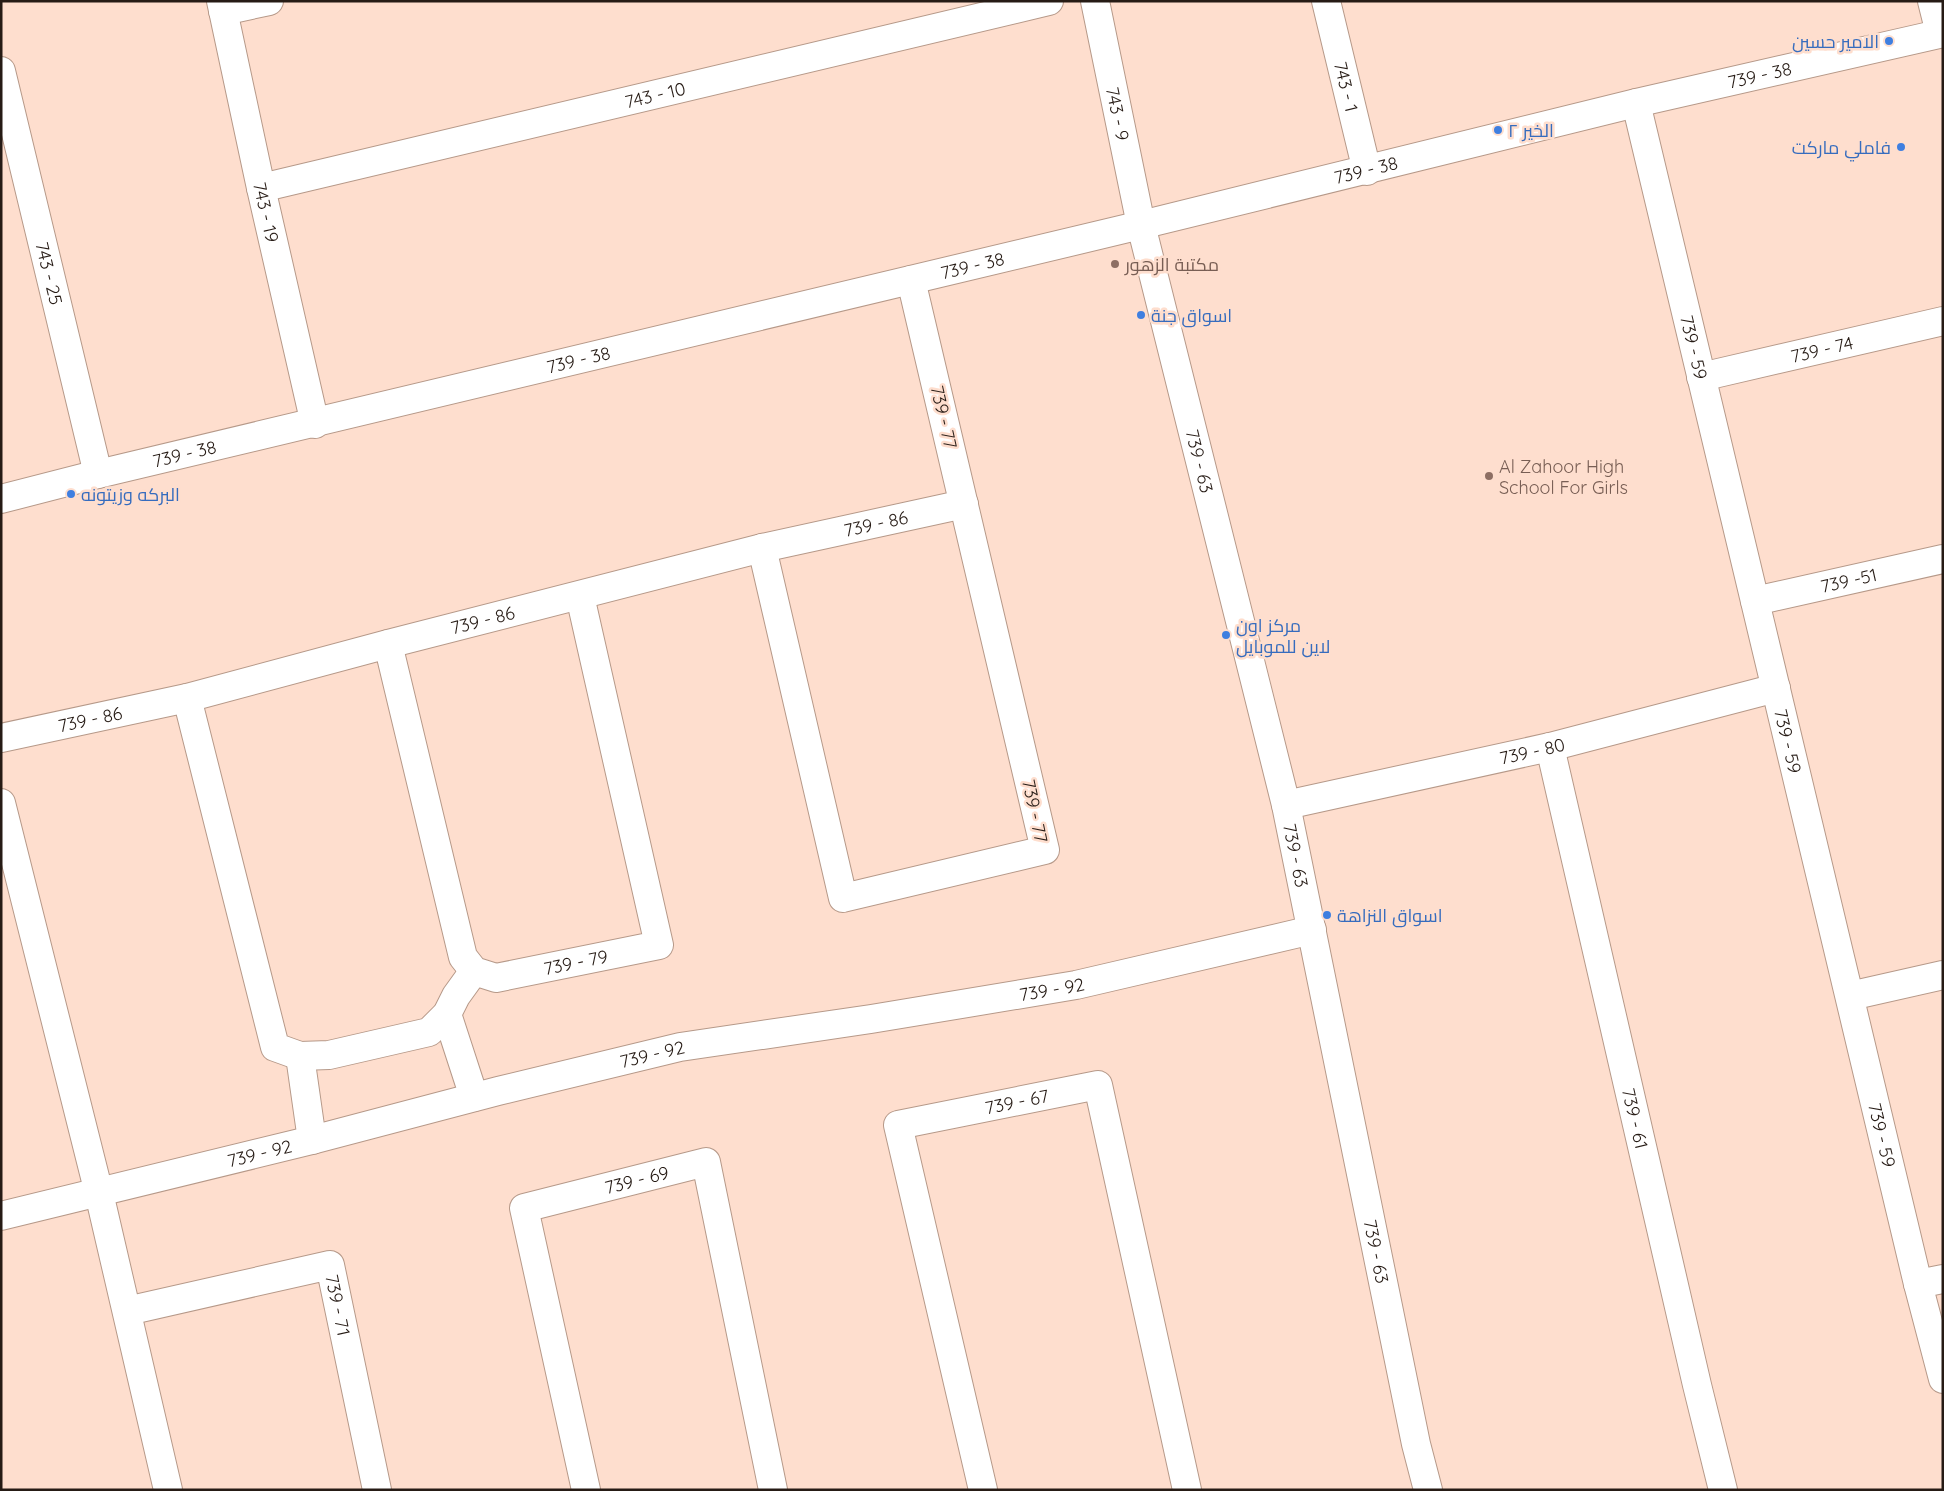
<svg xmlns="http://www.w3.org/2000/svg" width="1944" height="1491" viewBox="0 0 1944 1491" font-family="Quicksand,Cairo,sans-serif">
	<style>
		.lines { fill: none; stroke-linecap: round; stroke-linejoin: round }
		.minor-casing { stroke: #b69989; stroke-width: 30 }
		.minor { stroke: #fff; stroke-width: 28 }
		.shop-dot { fill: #3f7fe0; stroke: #fedece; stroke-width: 2 }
		.education-dot { fill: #8d6e63; stroke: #fedece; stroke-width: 2 }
		.labels { text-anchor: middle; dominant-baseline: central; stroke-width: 5; stroke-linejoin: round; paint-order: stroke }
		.shop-label { font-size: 18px; fill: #366cbe; stroke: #fedece; text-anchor: start }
		.street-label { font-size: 18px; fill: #261b15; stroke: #fedece }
		.education-label { font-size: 18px; fill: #785e54; stroke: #fedece; text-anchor: start }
	</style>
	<rect width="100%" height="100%" fill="#fedece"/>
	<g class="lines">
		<g class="minor-casing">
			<g id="minor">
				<path id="s1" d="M 221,1 L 261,188 L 315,424"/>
				<path id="s2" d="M 1095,1 L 1141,225 L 1286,805 L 1416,1444 L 1428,1490"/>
				<path id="s3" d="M 1326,1 L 1367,171"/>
				<path d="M 1932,1 L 1940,33"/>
				<path d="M 223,11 L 269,1"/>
				<path id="s4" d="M 1,71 L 98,474"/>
				<path id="s5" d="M 1636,103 L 1918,1284 L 1943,1379"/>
				<path id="s6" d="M 261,188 L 1049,1"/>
				<path id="s7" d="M 1701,377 L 1943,321"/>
				<path id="s8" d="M 1,499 L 98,474 L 1141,225 L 1636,103 L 1943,33"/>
				<path d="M 762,548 L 843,898 L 1045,850 L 911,280"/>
				<path id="s9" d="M 1755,601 L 1943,559"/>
				<path id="s10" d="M 388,644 L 463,957 L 474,971 L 496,978 L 659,945 L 580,596"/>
				<path d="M 187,698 L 275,1047 L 300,1056 L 329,1055 L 429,1032 L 447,1014 L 456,996 L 474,971"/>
				<path id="s11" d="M 1,738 L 187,698 L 388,644 L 762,548 L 964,504"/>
				<path id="s12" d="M 1550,747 L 1697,1385 L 1723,1490"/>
				<path d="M 1,803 L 99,1193 L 168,1490"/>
				<path id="s13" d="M 1286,805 L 1550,747 L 1776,688"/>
				<path d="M 1850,996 L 1943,975"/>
				<path d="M 447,1014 L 474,1097"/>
				<path d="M 300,1056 L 312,1140"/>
				<path id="s14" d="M 1,1216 L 312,1140 L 498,1091 L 680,1047 L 871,1019 L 1076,985 L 1312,930"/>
				<path d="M 1918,1284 L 1943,1279"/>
				<path id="s15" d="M 127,1311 L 330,1265 L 377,1490"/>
				<path id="s16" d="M 586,1490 L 524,1208 L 706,1162 L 773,1490"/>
				<path id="s17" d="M 983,1490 L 898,1125 L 1098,1085 L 1187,1490"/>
			</g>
		</g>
		<use href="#minor" class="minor"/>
	</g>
	<g class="shop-dot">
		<circle cx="1889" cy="41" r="5"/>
		<circle cx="1498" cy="130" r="5"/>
		<circle cx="1901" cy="147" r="5"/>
		<circle cx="1141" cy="315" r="5"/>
		<circle cx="71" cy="494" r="5"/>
		<circle cx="1226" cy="635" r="5"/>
		<circle cx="1327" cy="915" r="5"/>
	</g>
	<g class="education-dot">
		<circle cx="1115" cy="264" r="5"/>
		<circle cx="1489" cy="476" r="5"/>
	</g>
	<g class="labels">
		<g class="shop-label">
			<text x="1879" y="41" text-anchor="end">الامير حسين</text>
			<text x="1508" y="130">الخير ٢</text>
			<text x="1891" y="147" text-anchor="end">فاملي ماركت</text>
			<text x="1151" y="315">اسواق جنة</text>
			<text x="81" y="494">البركه وزيتونه</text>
			<text x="1236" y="625">مركز اون<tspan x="1236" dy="21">لاين للموبايل</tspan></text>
			<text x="1337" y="915">اسواق النزاهة</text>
		</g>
		<g class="street-label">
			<text stroke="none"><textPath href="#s8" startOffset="1809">739 - 38</textPath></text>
			<text stroke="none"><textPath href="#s3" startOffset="88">743 - 1</textPath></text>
			<text stroke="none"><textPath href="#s6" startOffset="405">743 - 10</textPath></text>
			<text stroke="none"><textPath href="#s2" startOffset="115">743 - 9</textPath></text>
			<text stroke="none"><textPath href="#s8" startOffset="1404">739 - 38</textPath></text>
			<text stroke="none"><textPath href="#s1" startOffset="216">743 - 19</textPath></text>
			<text stroke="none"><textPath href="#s8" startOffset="999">739 - 38</textPath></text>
			<text stroke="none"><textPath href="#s4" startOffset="208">743 - 25</textPath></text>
			<text stroke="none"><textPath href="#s5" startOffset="251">739 - 59</textPath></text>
			<text stroke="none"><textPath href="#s7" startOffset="124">739 - 74</textPath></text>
			<text stroke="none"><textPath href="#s8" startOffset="594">739 - 38</textPath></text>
			<text transform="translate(944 417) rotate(77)">739 - 77</text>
			<text stroke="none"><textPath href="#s8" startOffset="189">739 - 38</textPath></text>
			<text stroke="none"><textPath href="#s2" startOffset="472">739 - 63</textPath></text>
			<text stroke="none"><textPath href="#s11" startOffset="901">739 - 86</textPath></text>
			<text stroke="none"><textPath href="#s9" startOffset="96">739 -51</textPath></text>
			<text stroke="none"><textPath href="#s11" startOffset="496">739 - 86</textPath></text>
			<text stroke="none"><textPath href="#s11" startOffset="91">739 - 86</textPath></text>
			<text stroke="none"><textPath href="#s5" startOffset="656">739 - 59</textPath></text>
			<text stroke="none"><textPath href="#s13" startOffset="252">739 - 80</textPath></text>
			<text transform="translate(1035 811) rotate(78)">739 - 77</text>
			<text stroke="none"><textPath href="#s2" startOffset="878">739 - 63</textPath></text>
			<text stroke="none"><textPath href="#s10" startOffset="444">739 - 79</textPath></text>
			<text stroke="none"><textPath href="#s14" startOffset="1076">739 - 92</textPath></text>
			<text stroke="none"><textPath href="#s14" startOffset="671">739 - 92</textPath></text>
			<text stroke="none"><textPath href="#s17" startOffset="496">739 - 67</textPath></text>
			<text stroke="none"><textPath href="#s12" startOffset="381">739 - 61</textPath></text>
			<text stroke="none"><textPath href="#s5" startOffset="1061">739 - 59</textPath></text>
			<text stroke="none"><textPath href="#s14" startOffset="266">739 - 92</textPath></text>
			<text stroke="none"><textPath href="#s16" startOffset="405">739 - 69</textPath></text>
			<text stroke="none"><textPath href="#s2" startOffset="1282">739 - 63</textPath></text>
			<text stroke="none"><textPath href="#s15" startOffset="249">739 - 71</textPath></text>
		</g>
		<g class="education-label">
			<text x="1125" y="264">مكتبة الزهور</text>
			<text x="1499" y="466">Al Zahoor High<tspan x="1499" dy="21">School For Girls</tspan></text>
		</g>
	</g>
	<rect width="1944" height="1491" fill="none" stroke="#261b15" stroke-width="5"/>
</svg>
